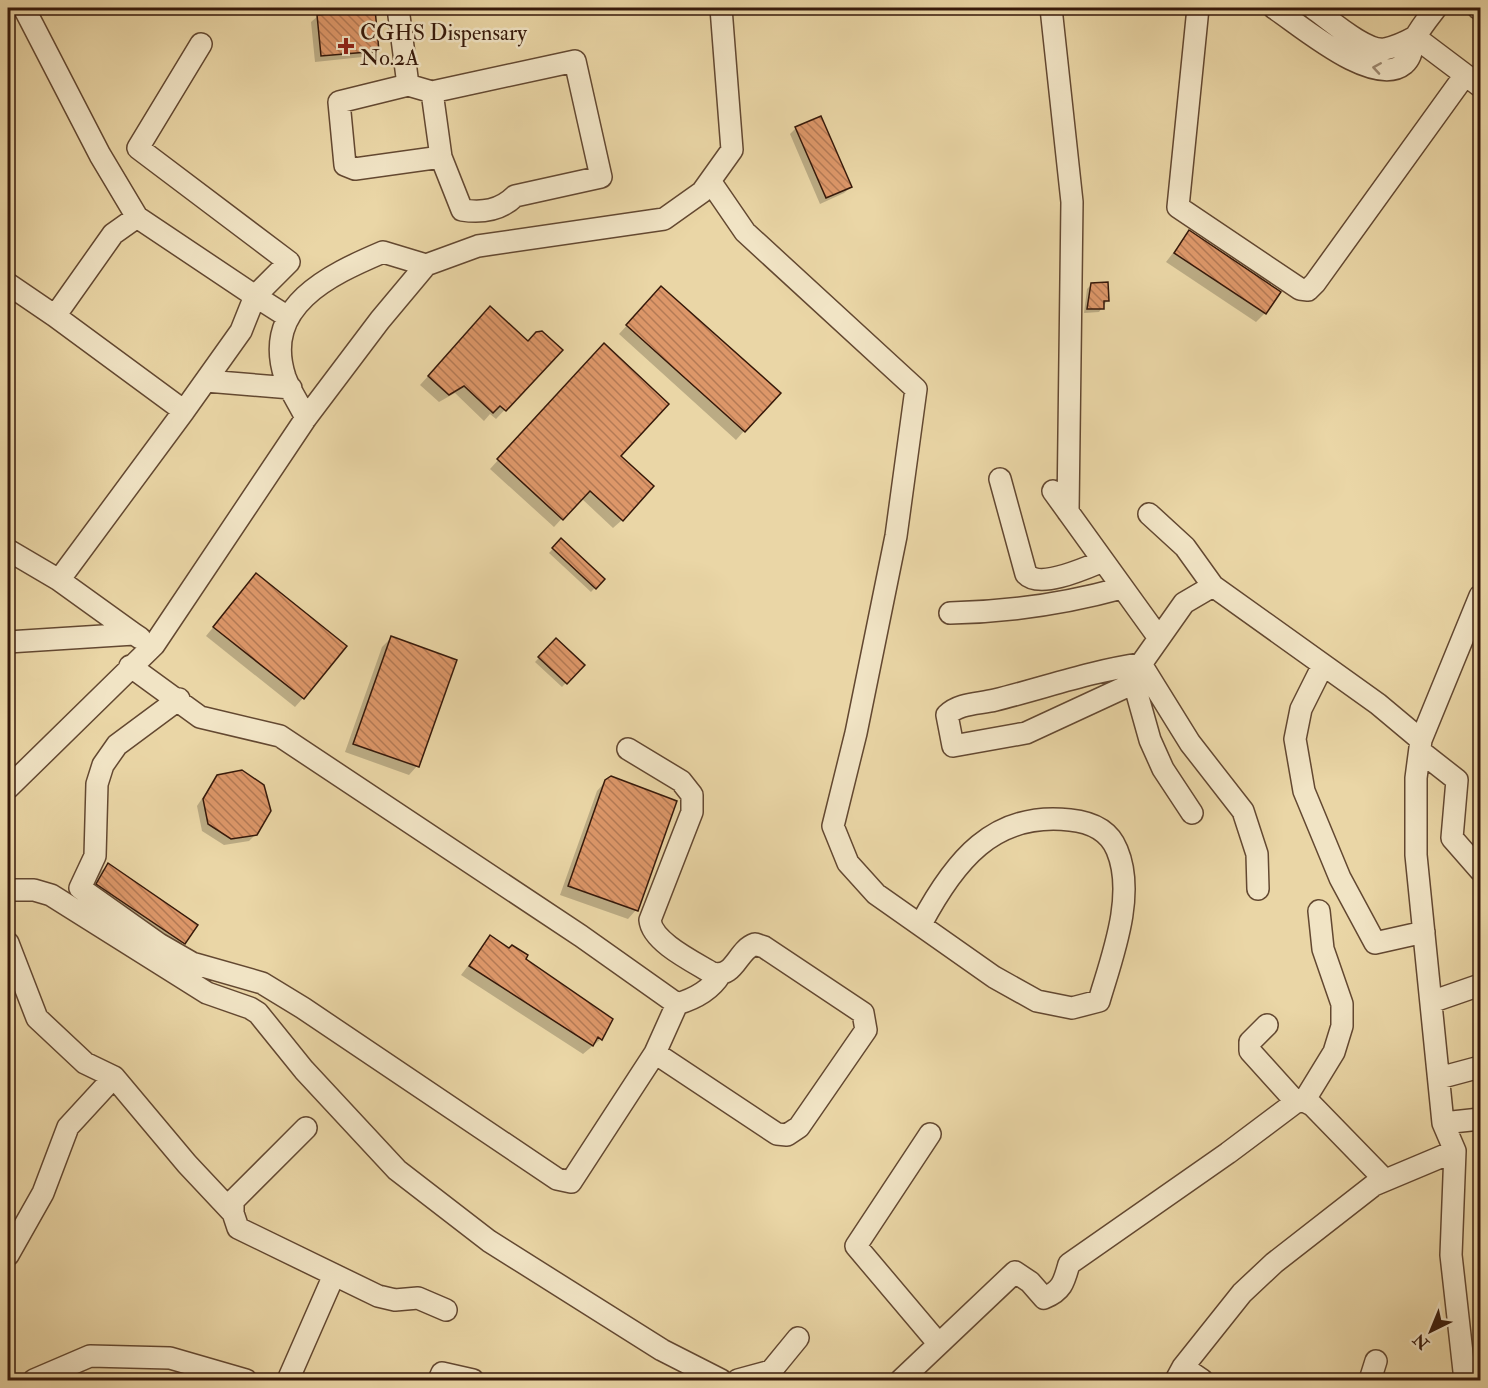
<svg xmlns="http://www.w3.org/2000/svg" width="1488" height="1388" viewBox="0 0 1488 1388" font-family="'IM FELL Double Pica',serif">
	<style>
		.shadow { fill: #0003 }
		.building { fill: url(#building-back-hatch); stroke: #36190a; stroke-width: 1.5 }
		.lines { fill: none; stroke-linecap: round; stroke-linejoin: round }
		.minor-casing { stroke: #634831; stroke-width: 24 }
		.minor { stroke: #f1e4c5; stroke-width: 21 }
		.oneway { stroke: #9d8971 }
		.poi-dot { fill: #8f2418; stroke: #f1e4c5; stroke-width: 2 }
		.labels { text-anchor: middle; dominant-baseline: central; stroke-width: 5; stroke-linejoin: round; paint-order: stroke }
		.poi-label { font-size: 22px; fill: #36190a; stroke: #f1e4c5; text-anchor: start }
	</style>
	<defs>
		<pattern id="building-back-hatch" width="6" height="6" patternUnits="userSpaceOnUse" patternTransform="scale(1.5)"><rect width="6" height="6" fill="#dd9769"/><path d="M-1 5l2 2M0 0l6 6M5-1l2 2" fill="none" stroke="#b47a55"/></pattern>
	</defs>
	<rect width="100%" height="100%" fill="#ead6a6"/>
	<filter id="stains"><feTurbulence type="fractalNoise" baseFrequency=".00333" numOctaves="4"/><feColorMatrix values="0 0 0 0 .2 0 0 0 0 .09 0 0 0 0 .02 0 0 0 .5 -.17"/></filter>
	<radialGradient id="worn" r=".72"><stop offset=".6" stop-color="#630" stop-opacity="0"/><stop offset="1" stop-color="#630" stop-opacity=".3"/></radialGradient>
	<path class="shadow" d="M 318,16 L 378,50 L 372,56 L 315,62 L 311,22 Z
		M 796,128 L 851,187 L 844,193 L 820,204 L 790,134 Z
		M 1189,232 L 1265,313 L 1256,322 L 1166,262 Z
		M 1091,285 L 1107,301 L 1099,312 L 1084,313 L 1087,289 Z
		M 653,297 L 744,431 L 736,440 L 619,334 Z
		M 482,317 L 528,342 L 561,350 L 496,419 L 490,414 L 484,421 L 455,393 L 439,402 L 420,385 Z
		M 596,353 L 619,456 L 622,520 L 613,528 L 581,498 L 554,527 L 490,469 Z
		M 561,540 L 603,579 L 591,592 L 549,553 Z
		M 256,575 L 303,698 L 295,707 L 206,636 Z
		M 391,638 L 417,766 L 409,775 L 345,752 L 382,647 Z
		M 556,640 L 583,665 L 562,687 L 535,662 Z
		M 217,776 L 256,834 L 249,841 L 224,845 L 202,831 L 197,806 Z
		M 606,781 L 636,910 L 628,919 L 560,895 L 597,791 Z
		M 108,865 L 196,925 L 175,952 L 88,893 L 99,873 Z
		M 490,937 L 523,959 L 601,1039 L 583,1054 L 461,975 Z"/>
	<path class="building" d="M 375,9 L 379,51 L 321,56 L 317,15 Z
		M 821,116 L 852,187 L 826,198 L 795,127 Z
		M 1189,230 L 1281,292 L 1266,314 L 1174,253 Z
		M 1108,282 L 1109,301 L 1104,301 L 1104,309 L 1087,309 L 1091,283 Z
		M 661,286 L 781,393 L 745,432 L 626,325 Z
		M 490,306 L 528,341 L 536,332 L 542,331 L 563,350 L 506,411 L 500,406 L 493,413 L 464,386 L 449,395 L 428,376 Z
		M 604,343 L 669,404 L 621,456 L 654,486 L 623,521 L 590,491 L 563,520 L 497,459 Z
		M 561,538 L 605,579 L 596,589 L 552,548 Z
		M 256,573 L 347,646 L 304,699 L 213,627 Z
		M 391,636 L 457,660 L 419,767 L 353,744 Z
		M 556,638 L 585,665 L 567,684 L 538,657 Z
		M 242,770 L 264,785 L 271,811 L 257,835 L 231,839 L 208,824 L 203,799 L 217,775 Z
		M 611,776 L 677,801 L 638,911 L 568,886 L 605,780 Z
		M 108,863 L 198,925 L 185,944 L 96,884 Z
		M 490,935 L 509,948 L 512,945 L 528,955 L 526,959 L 613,1019 L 602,1040 L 598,1037 L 593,1046 L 469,966 Z"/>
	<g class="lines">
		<g class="minor-casing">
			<path id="minor" d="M 24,8 L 100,155 L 137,217
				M 398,8 L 408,85
				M 1051,8 L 1072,202 L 1068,512
				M 1198,8 L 1178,207 L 1300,289 L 1308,290 L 1315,283 L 1465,75
				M 1274,8 C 1300,25 1374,89 1404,64 C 1412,57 1412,47 1415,38 C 1420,28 1429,17 1436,8
				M 1313,8 C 1329,19 1365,52 1385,49 C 1395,47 1406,42 1415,37
				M 1478,8 L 1480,9
				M 1415,37 L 1480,86
				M 201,44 L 138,148 L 289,262 L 255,296 L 288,317
				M 408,85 L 432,92 L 441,157 L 355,169 L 345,165 L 339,102 Z
				M 432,92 L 575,61 L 601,177 L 515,196 C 500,211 482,213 462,210 L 441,157
				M 710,181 L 745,232 L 916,389 L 896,536 L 856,733 L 833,826 L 848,863 L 876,894 L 994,977 L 1037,1001 L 1072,1008 L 1099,1001 C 1112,957 1136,895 1117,850 C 1109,830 1090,822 1070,820 C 993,811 954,862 921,924
				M 8,284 L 55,316
				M 206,381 L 291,388
				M 306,418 C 300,405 290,391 285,377 C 262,306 329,275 383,252 L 426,265
				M 1000,479 L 1026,574 C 1040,589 1086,568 1103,561
				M 1053,491 L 1159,638
				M 1149,514 L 1185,547 L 1213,586
				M 8,550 L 59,580 L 134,634
				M 59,580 L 184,411 L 55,316 L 113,234 L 137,217 L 255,296 L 241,331 L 184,411
				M 950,613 C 1009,612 1064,604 1122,588
				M 8,642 L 134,634 L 140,638
				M 1141,664 L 1190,743 L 1243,811 L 1257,854 L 1258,889
				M 1323,665 L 1301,709 L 1295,739 L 1304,791 L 1340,878 L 1375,943 L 1424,932
				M 130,666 L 200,717 L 280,736 L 581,936 L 677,1004 L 655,1053 L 571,1182 L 557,1179 L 303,1008 L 262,983 L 192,963 L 159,944 L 80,888 L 95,856 L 97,784 L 103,765 L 117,745 L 179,699
				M 1147,677 L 1026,733 L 953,746 L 947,715 C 959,703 979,704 995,700 C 1044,688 1091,671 1141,664 L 1184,603 L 1213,586 L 1378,704 L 1421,740
				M 1134,683 L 1150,740 L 1163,769 L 1192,813
				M 628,749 L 681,781 L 692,795 L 692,812 L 650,920 C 652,942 694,962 712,973 C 735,979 737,950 755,944 L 764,947 L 863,1013 L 866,1030 L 799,1127 L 787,1135 L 777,1134 L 655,1053
				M 1420,751 L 1457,780 L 1452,838 L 1480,870
				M 8,788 L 154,645 L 306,418 L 380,320 L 426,265 L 478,246 L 664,219 L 702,192 L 732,150 L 721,8
				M 8,890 L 34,890 L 51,895 L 207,993 L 250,1008 L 258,1013 L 304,1070 L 397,1170 L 489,1241 L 662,1350 L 721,1380
				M 8,943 L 37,1018 L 85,1063 L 114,1077 L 187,1164 L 233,1213
				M 1431,1002 L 1480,985
				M 677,1004 C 694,999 710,991 720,975
				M 1267,1025 L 1250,1042 L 1250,1051 L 1296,1102
				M 1439,1078 L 1480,1067
				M 1304,1101 L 1334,1052 L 1342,1026 L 1342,1004 L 1323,949 L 1319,911
				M 1443,1123 L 1480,1119
				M 306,1128 L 233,1201 L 233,1213 L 238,1228 L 378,1296 L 395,1300 L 418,1298 L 446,1310
				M 930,1134 L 856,1246 L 938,1343
				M 8,1255 L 43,1193 L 68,1127 L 114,1077
				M 1183,1367 L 1202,1380
				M 34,1380 L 90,1356 L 170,1358 L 246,1380
				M 288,1380 L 334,1275
				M 439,1380 L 442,1373 L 473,1380
				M 738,1380 L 771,1371 L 798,1338
				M 901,1380 L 1015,1272 L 1030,1282 L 1044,1298 C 1062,1291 1064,1282 1069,1264 L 1228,1153 L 1296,1102 L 1304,1101 L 1312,1105 L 1384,1179
				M 1176,1380 L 1183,1367 L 1242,1293 L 1274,1263 L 1374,1185 L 1455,1151
				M 1370,1380 L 1376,1361
				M 1465,1380 L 1451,1255 L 1455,1151 L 1443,1123 L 1416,855 L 1416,778 L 1421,740 L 1480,596"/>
		</g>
		<use href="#minor" class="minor"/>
	</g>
	<defs><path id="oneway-chevron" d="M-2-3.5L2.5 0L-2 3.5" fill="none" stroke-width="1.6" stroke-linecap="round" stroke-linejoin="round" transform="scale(1.5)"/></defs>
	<use class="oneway" href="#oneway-chevron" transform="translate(1377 68) rotate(-171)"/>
	<path class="poi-dot" d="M343 37h6v6h6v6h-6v6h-6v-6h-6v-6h6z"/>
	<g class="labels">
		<g class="poi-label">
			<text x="360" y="33">CGHS Dispensary<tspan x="360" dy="25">No.2A</tspan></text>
		</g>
	</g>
	<rect width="1488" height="1388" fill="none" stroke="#ead6a6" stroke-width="30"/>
	<rect x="9" y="9" width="1470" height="1370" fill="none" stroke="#36190a" stroke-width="3"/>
	<rect x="15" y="15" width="1458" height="1358" fill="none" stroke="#36190a" stroke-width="1.5"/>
	<g transform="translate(1431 1331) rotate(223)" stroke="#f1e4c5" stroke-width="4.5" paint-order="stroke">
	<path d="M0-4.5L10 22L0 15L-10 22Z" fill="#36190a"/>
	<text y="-9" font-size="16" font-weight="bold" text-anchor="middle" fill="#36190a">N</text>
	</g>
	<rect width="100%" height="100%" filter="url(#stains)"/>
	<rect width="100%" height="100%" fill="url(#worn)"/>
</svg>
